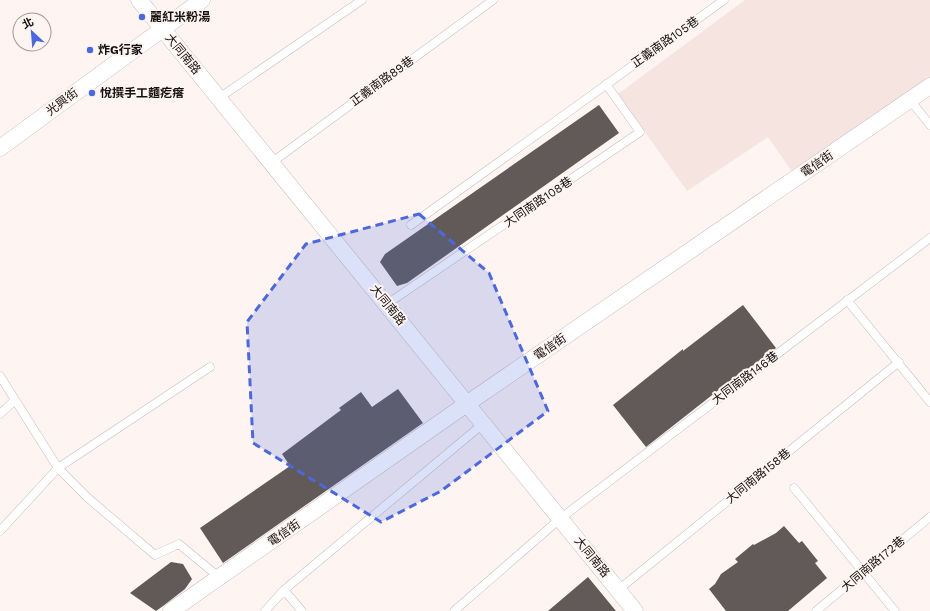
<svg xmlns="http://www.w3.org/2000/svg" width="930" height="611" viewBox="0 0 930 611" font-family="'Work Sans','Noto Sans TC',sans-serif">
	<style>
		.built { fill: #f5e4df }
		.building { fill: #625a58 }
		.lines { fill: none; stroke-linecap: round; stroke-linejoin: round }
		.service-casing { stroke: #c7bdbb; stroke-width: 9 }
		.minor-casing { stroke: #c7bdbb; stroke-width: 17 }
		.service { stroke: #fff; stroke-width: 8 }
		.minor { stroke: #fff; stroke-width: 16 }
		.marked { fill: #4d68dd; fill-opacity: 0.2; stroke: #4d68dd; stroke-width: 3; stroke-dasharray: 8 5; stroke-linejoin: round }
		.poi-dot { fill: #4d68dd; stroke: #fef4f2; stroke-width: 1.5 }
		.labels { text-anchor: middle; dominant-baseline: central; stroke-width: 4; stroke-linejoin: round; paint-order: stroke }
		.poi-label { font-size: 12px; font-weight: bold; fill: #141110; stroke: #fef4f2; text-anchor: start }
		.street-label { font-size: 12px; fill: #141110; stroke: #fef4f2 }
	</style>
	<rect width="100%" height="100%" fill="#fef4f2"/>
	<path class="built" d="M 745,0 L 930,0 L 930,79 L 793,173 L 768,137 L 687,191 L 618,94 Z"/>
	<path class="building" d="M 599,105 L 619,133 L 407,283 L 397,286 L 380,262 L 385,254 Z
		M 743,305 L 776,348 L 731,382 L 730,381 L 646,447 L 613,405 L 683,349 L 683,351 Z
		M 398,389 L 423,423 L 223,563 L 200,528 L 290,466 L 282,454 L 341,410 L 339,408 L 361,392 L 372,407 Z
		M 784,526 L 799,543 L 802,541 L 818,561 L 815,563 L 827,578 L 788,611 L 726,611 L 709,589 L 715,584 L 721,574 L 738,562 L 735,559 L 753,544 L 754,545 L 776,533 Z
		M 171,562 L 183,564 L 192,579 L 185,589 L 163,606 L 156,611 L 130,593 Z
		M 588,577 L 616,611 L 548,611 Z"/>
	<g class="lines">
		<g class="service-casing">
			<path id="service" d="M 219,98 L 362,0
				M 910,100 L 930,125
				M 271,163 L 493,0
				M 411,225 L 724,0
				M 847,300 L 930,402
				M 387,304 L 640,132 L 606,84
				M 0,376 L 58,468 L 88,498 L 155,555 L 179,544 L 220,578
				M 0,414 L 15,400
				M 794,488 L 895,611
				M 0,531 L 58,468 L 210,367
				M 284,590 L 302,611
				M 618,590 L 899,362
				M 265,611 L 284,590 L 484,423
				M 454,611 L 561,518 L 930,238
				M 816,611 L 930,517"/>
		</g>
		<g class="minor-casing">
			<path id="minor" d="M 139,0 L 635,611
				M 0,148 L 202,0
				M 171,611 L 468,403 L 930,86"/>
		</g>
		<use href="#service" class="service"/>
		<use href="#minor" class="minor"/>
	</g>
	<path class="marked" d="M 419,214 L 489,273 L 548,411 L 441,491 L 381,522 L 253,443 L 247,322 L 306,244 Z"/>
	<g class="poi-dot">
		<circle cx="142" cy="17" r="4"/>
		<circle cx="90" cy="50" r="4"/>
		<circle cx="92" cy="93" r="4"/>
	</g>
	<g class="labels">
		<g class="poi-label">
			<text x="150" y="17">麗紅米粉湯</text>
			<text x="98" y="50">炸G行家</text>
			<text x="100" y="93">悅撰手工麵疙瘩</text>
		</g>
		<g class="street-label">
			<text transform="translate(665 42) rotate(-35)">正義南路105巷</text>
			<text transform="translate(183 54) rotate(51)">大同南路</text>
			<text transform="translate(382 81) rotate(-36)">正義南路89巷</text>
			<text transform="translate(62 102) rotate(-37)">光興街</text>
			<text transform="translate(817 164) rotate(-35)">電信街</text>
			<text transform="translate(538 202) rotate(-34)">大同南路108巷</text>
			<text transform="translate(388 305) rotate(51)">大同南路</text>
			<text transform="translate(550 347) rotate(-35)">電信街</text>
			<text transform="translate(745 378) rotate(-37)">大同南路146巷</text>
			<text transform="translate(758 476) rotate(-39)">大同南路158巷</text>
			<text transform="translate(284 533) rotate(-35)">電信街</text>
			<text transform="translate(592 557) rotate(51)">大同南路</text>
			<text transform="translate(873 564) rotate(-40)">大同南路172巷</text>
		</g>
	</g>
	<g transform="translate(32 32) rotate(334)"><circle r="19" fill="#fef4f2" stroke="#a09998"/>
	<path d="M0-3L7 15L0 10L-7 15Z" fill="#4d68dd"/>
	<text y="-6" font-size="11" font-weight="bold" text-anchor="middle" fill="#141110">北</text>
	</g>
</svg>
